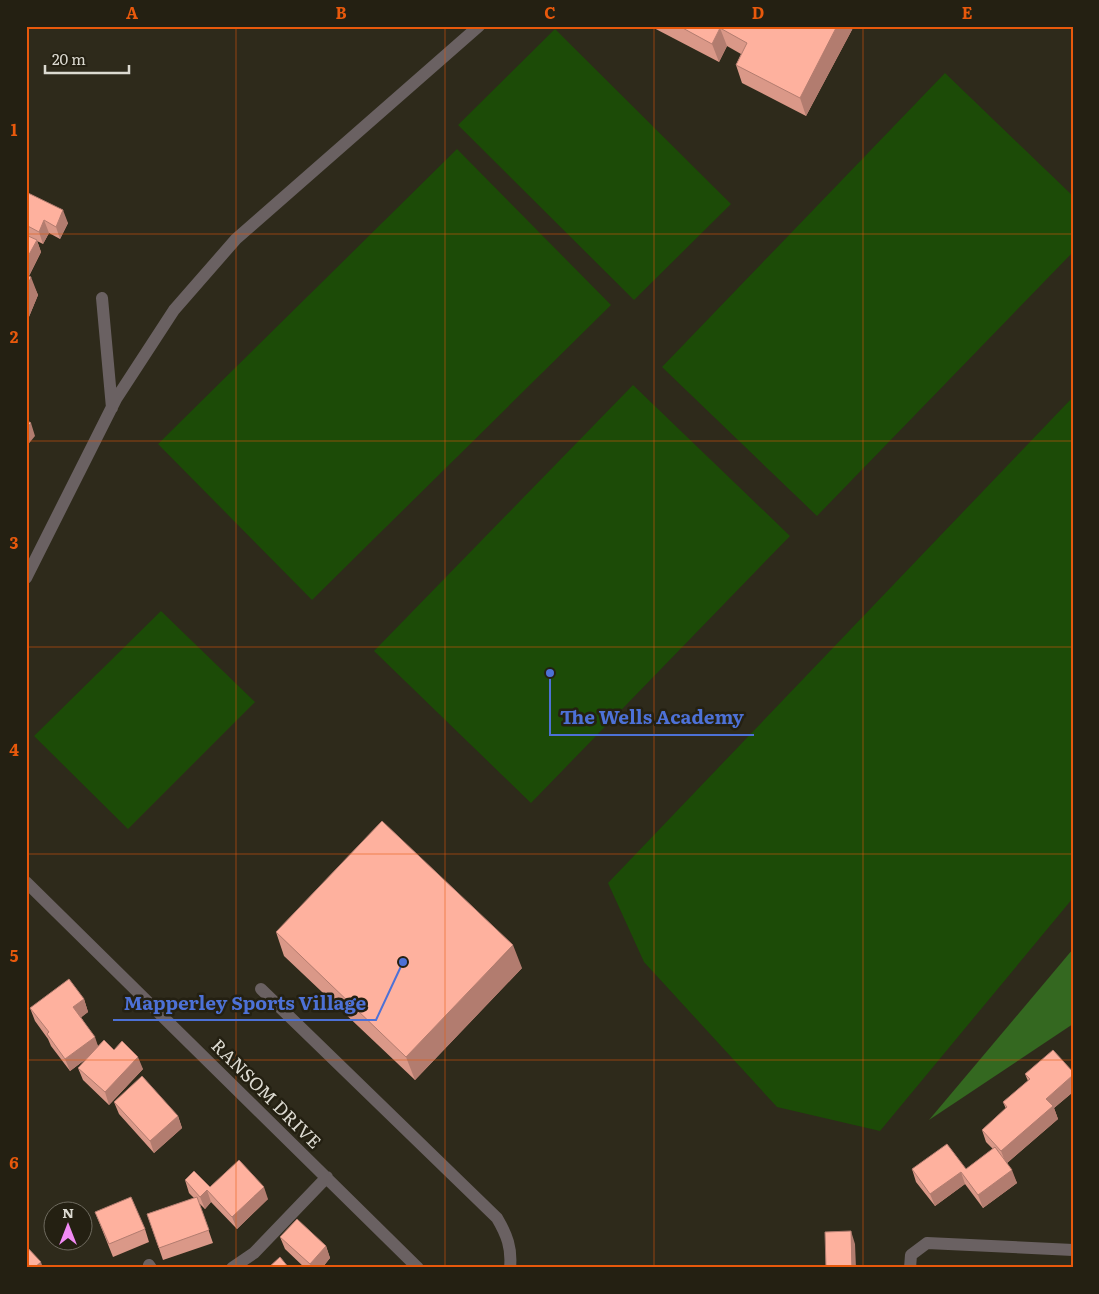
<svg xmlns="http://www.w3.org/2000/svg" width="1099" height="1294" viewBox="0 0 1099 1294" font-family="Literata,serif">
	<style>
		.green { fill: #1c4b07 }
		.forest { fill: #346820 }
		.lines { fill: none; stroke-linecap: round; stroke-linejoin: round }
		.minor { stroke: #6a6162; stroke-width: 12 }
		.wall { fill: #da9888 }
		.shaded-wall { fill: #b27c6f }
		.building { fill: #feb19e; stroke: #b27c6f }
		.grid { fill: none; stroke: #e8590c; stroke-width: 1; stroke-opacity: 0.55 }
		.labels { text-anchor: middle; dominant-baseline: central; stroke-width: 5; stroke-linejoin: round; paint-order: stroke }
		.street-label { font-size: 18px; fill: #dcdad1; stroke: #242012 }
		.leader { fill: none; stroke: #4d71d6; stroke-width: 2 }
		.callout-dot { fill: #4d71d6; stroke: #242012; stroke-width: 2 }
		.callout-label { font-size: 19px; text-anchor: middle; font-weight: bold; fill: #4d71d6; stroke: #242012; stroke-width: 5; stroke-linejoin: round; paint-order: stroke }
		.neatline { fill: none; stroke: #e8590c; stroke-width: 2 }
		.grid-label { font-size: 16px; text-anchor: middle; font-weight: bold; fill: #e8590c }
	</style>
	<rect width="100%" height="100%" fill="#2e2a1b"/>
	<path class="green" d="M 555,29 L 731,204 L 634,300 L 458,125 Z
		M 945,73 L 1073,196 L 1073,252 L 817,516 L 662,367 Z
		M 457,149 L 611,305 L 312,600 L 158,444 Z
		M 633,385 L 790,536 L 531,803 L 374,651 Z
		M 1073,397 L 1073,898 L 880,1131 L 777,1107 L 644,962 L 608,883 Z
		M 161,611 L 255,702 L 128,829 L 34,736 Z"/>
	<path class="forest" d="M 1073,949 L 1073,1024 L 929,1120 Z"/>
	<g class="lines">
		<path class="minor" d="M 102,298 L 112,408
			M 26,578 L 116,399 L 174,310 L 236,239 L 479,26
			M 26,882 L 418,1268
			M 261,989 L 497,1218 C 507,1235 512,1248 510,1268
			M 149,1265 L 151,1268
			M 232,1268 L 254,1253 L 327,1177
			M 910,1268 L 911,1255 L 927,1243 L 1073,1250"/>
	</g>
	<path class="wall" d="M 650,26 L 854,26 L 806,116 L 742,83 L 736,65 L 741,54 L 727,46 L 719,62 Z
		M 26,192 L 68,223 L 60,239 L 49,233 L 43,244 L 37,241 L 41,252 L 29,276 L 38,295 L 26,324 Z
		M 276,932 L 522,968 L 415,1080 L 284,956 Z
		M 84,999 L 88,1012 L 81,1017 L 98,1046 L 114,1050 L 143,1069 L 109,1105 L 83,1080 L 78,1068 L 86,1059 L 70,1071 L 51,1046 L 48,1039 L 35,1021 L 30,1008 Z
		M 1073,1072 L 1073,1092 L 1054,1108 L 1058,1119 L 1007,1163 L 1017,1183 L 983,1208 L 965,1184 L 935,1206 L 916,1182 L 912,1169 L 966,1169 L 993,1149 L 986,1142 L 982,1130 L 1006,1109 L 1003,1102 L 1028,1081 L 1025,1074 Z
		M 114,1102 L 178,1116 L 182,1128 L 154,1153 L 119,1114 Z
		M 185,1180 L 210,1187 L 268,1199 L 237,1229 L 211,1202 L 205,1209 L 199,1203 L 213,1243 L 163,1260 L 147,1214 L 194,1198 L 189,1193 Z
		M 95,1212 L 145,1229 L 149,1242 L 113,1257 Z
		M 280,1237 L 326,1246 L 330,1258 L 322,1268 L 305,1268 L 285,1249 Z"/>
	<path class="shaded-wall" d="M 837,26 L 854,26 L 806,116 L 800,98 Z
		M 720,28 L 727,46 L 719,62 L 712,44 Z
		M 63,210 L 68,223 L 60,239 L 56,227 Z
		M 44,220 L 49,233 L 43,244 L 39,232 Z
		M 37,240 L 41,252 L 28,278 L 26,272 L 26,260 Z
		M 31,277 L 38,295 L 26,324 L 26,289 Z
		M 31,423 L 35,436 L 26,447 L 26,429 Z
		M 513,945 L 522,968 L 415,1080 L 406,1057 Z
		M 84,999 L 88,1012 L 78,1020 L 73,1007 Z
		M 95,1037 L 99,1049 L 70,1071 L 65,1059 Z
		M 138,1057 L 143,1069 L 109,1105 L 105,1092 Z
		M 1073,1075 L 1073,1092 L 1054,1108 L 1058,1119 L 1006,1164 L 1001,1151 L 1046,1099 Z
		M 178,1116 L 182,1128 L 154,1153 L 150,1141 Z
		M 1012,1170 L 1017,1183 L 983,1208 L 978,1195 Z
		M 961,1172 L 965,1184 L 935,1206 L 930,1194 Z
		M 264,1187 L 268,1199 L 237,1229 L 232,1217 Z
		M 207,1190 L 211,1202 L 205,1209 L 200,1197 Z
		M 851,1231 L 855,1244 L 856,1268 L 852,1268 Z
		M 326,1246 L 330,1258 L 322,1268 L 311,1268 L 310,1264 Z
		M 41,1262 L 43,1268 L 34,1268 Z"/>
	<path class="building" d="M 679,26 L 837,26 L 800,98 L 736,65 L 747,43 L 720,28 L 712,44 Z
		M 26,192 L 63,210 L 56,227 L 44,220 L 39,232 L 26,225 Z
		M 26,235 L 37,240 L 26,260 Z
		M 26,275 L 31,277 L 26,289 Z
		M 26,420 L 31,423 L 26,429 Z
		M 382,821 L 513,945 L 406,1057 L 276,932 Z
		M 69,979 L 84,999 L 73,1007 L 95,1037 L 65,1059 L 47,1034 L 49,1032 L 30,1008 Z
		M 104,1040 L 114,1050 L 122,1041 L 138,1057 L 105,1092 L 78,1068 Z
		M 1053,1050 L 1073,1072 L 1073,1075 L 1046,1099 L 1053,1106 L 1001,1151 L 982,1130 L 1007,1107 L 1003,1102 L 1030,1079 L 1025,1074 Z
		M 142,1076 L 178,1116 L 150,1141 L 114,1102 Z
		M 947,1144 L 966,1169 L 995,1147 L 1012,1170 L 978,1195 L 961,1172 L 930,1194 L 912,1169 Z
		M 239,1160 L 264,1187 L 232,1217 L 207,1190 L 200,1197 L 185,1180 L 194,1171 L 210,1187 Z
		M 131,1197 L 145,1229 L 109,1244 L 95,1212 Z
		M 197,1197 L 209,1230 L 159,1248 L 147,1214 Z
		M 297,1219 L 326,1246 L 310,1264 L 280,1237 Z
		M 851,1231 L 852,1268 L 826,1268 L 825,1232 Z
		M 26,1246 L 41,1262 L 34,1268 L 26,1268 Z
		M 280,1257 L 289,1268 L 268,1268 Z"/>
	<path class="grid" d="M 236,26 L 236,1268M 445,26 L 445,1268M 654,26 L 654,1268M 863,26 L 863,1268M 26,234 L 1073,234M 26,441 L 1073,441M 26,647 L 1073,647M 26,854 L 1073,854M 26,1060 L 1073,1060"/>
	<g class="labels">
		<g class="street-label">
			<text transform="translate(267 1093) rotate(45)">RANSOM DRIVE</text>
		</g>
	</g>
	<path class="leader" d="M550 673L550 735H754M403 962L376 1020H113"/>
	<g class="callout-dot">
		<circle cx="550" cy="673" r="5"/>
		<circle cx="403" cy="962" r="5"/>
	</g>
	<g class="callout-label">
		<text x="652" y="724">The Wells Academy</text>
		<text x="245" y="1010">Mapperley Sports Village</text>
	</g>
	<rect width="1099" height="1294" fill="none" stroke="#242012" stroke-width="55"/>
	<g transform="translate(68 1226)"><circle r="24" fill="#242012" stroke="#6e6a5e"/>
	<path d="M0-4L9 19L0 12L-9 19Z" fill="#f18af4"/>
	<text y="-8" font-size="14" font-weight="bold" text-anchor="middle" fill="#dcdad1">N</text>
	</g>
	<path d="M45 65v8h84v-8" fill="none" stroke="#dcdad1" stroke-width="2.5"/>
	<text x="52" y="65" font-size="15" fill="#dcdad1" stroke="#242012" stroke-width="4" paint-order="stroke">20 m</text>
	<rect x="28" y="28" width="1044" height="1238" class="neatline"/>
	<g class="grid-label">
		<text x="132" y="19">A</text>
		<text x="341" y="19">B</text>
		<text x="550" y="19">C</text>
		<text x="758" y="19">D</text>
		<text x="967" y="19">E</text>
		<text x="14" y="136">1</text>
		<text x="14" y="343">2</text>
		<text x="14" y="549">3</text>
		<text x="14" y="756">4</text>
		<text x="14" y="962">5</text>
		<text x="14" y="1169">6</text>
	</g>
</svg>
